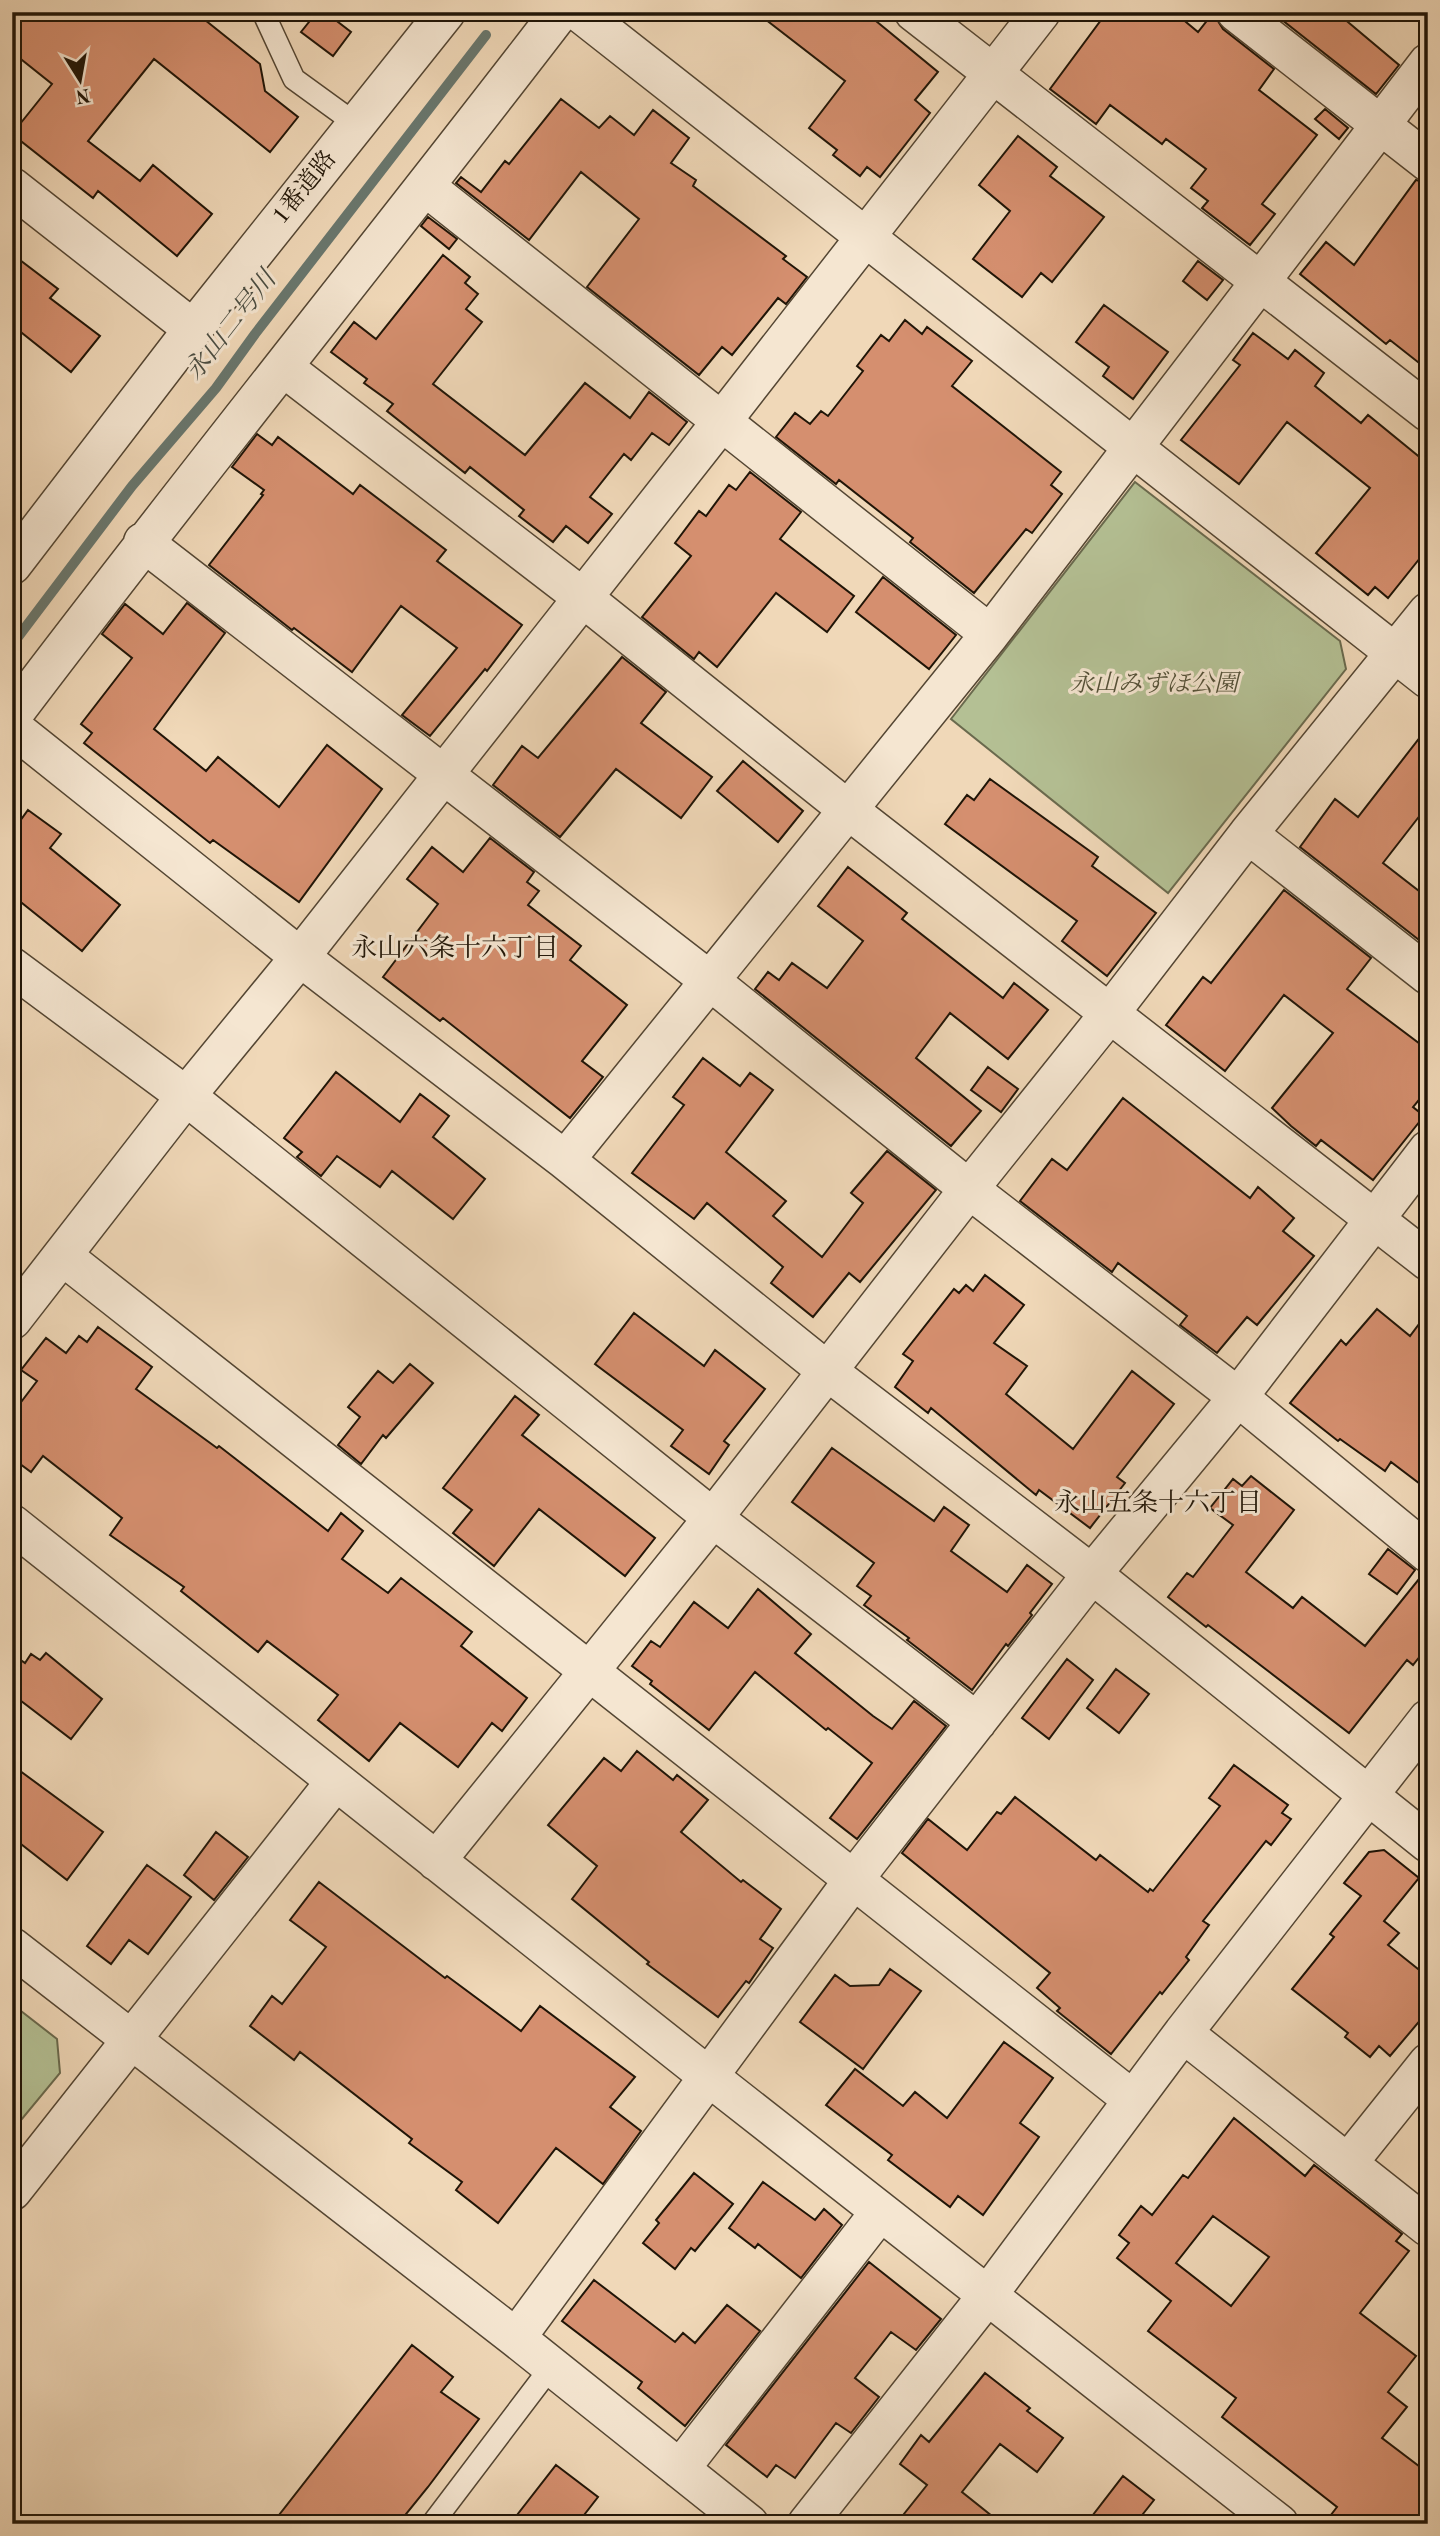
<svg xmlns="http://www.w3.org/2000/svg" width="1440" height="2536" viewBox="0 0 1440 2536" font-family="'Old Standard TT','Noto Serif JP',serif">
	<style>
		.green { fill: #b4c094; stroke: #6a6a4e; stroke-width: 2 }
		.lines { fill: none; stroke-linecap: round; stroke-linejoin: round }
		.stream { stroke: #69776e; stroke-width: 10 }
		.building { fill: #d58f6f; stroke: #201507; stroke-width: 2; fill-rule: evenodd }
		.service-casing { stroke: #544633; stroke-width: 24 }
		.minor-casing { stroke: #544633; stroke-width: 41 }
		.tertiary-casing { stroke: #544633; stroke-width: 41 }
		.service { stroke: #f5e6d1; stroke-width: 21 }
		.minor { stroke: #f5e6d1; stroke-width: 38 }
		.tertiary { stroke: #f5e6d1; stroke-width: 38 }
		.labels { text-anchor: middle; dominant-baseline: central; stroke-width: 6; stroke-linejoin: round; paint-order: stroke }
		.street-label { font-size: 24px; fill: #201507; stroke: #f5e6d1 }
		.park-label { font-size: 24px; font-style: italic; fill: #545138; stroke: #f5e6d1 }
		.water-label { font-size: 26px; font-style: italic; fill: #4b4e43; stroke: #f5e6d1 }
		.neighbourhood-label { font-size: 26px; fill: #201507; stroke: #f5e6d1 }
	</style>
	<rect width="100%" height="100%" fill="#f0d8b8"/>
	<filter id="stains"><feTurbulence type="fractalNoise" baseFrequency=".00286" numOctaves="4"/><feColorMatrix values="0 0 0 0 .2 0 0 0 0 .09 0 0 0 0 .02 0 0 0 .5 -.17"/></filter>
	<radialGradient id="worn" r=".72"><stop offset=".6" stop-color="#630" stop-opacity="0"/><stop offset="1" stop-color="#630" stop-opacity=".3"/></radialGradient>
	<path class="green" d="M 1135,482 L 1340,641 L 1346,669 L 1168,893 L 951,719 Z
		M 12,2004 L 57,2039 L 60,2073 L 12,2131 Z"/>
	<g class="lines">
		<path class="stream" d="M 12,645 L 132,486 L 216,388 L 255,334 L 486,35"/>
	</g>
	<path class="building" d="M 12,12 L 195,12 L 260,64 L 265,91 L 298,117 L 270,152 L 154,59 L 88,141 L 140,181 L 153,165 L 212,214 L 177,256 L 98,191 L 93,198 L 12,134 L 52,84 L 12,52 Z
		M 317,12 L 325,12 L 351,32 L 333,56 L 301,32 Z
		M 756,12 L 865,12 L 938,72 L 915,100 L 930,113 L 880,177 L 867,167 L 860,176 L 833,155 L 837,150 L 809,128 L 845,81 Z
		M 1107,12 L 1174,12 L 1198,32 L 1213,13 L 1223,29 L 1274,69 L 1259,90 L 1317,135 L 1262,204 L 1275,214 L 1250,245 L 1202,208 L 1208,201 L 1191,188 L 1206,169 L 1166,139 L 1162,144 L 1110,105 L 1096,124 L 1050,89 Z
		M 1272,12 L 1336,12 L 1399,65 L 1376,94 Z
		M 561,99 L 599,128 L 610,116 L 634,135 L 653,110 L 689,138 L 671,163 L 696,180 L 693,186 L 786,256 L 783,259 L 807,277 L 786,304 L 778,298 L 732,355 L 722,347 L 699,375 L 587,287 L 639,219 L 581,172 L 529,240 L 456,183 L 461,177 L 481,192 L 505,161 L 509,164 Z
		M 1325,109 L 1348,128 L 1339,139 L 1315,119 Z
		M 1018,136 L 1057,167 L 1050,176 L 1104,217 L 1052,282 L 1041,273 L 1022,297 L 973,259 L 1010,211 L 979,185 Z
		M 1416,180 L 1428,183 L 1428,370 L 1390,340 L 1386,344 L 1300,274 L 1326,242 L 1354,265 Z
		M 428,217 L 457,239 L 449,249 L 421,226 Z
		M 12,254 L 58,289 L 50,298 L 100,336 L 71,372 L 12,325 Z
		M 443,255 L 470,277 L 465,283 L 478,294 L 466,309 L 482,322 L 433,384 L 525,455 L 585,383 L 630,418 L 649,392 L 687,422 L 669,445 L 652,433 L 631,460 L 624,454 L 590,497 L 612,514 L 588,543 L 566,526 L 553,542 L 519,516 L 524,510 L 470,467 L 465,473 L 387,411 L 393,404 L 364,383 L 367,379 L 331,352 L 354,322 L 376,339 Z
		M 1198,261 L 1223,280 L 1207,300 L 1183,281 Z
		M 1104,305 L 1168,352 L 1133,399 L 1103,376 L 1109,367 L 1076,342 Z
		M 905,320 L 922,334 L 927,327 L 972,361 L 952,386 L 1061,472 L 1051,485 L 1062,494 L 1032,533 L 1026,529 L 974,593 L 910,542 L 913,538 L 839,480 L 836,484 L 776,437 L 795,413 L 810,424 L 821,411 L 828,416 L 863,371 L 857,366 L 881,335 L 889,341 Z
		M 1253,333 L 1288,359 L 1295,350 L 1324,373 L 1315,386 L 1361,423 L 1368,415 L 1428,464 L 1428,548 L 1388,598 L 1375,587 L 1368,595 L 1316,553 L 1370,488 L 1287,422 L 1239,484 L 1181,440 L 1240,365 L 1233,360 Z
		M 257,434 L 272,445 L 278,437 L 353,494 L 360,485 L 446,550 L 437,561 L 522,625 L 487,671 L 485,669 L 430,736 L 402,715 L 457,648 L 401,606 L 352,672 L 294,628 L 292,630 L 209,565 L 263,495 L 261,494 L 264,490 L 232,467 Z
		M 750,472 L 801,512 L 780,539 L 854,596 L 827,632 L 776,593 L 717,667 L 699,652 L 694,659 L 642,617 L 691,556 L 675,543 L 699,511 L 706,516 L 729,485 L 736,490 Z
		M 883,577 L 956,635 L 929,669 L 856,612 Z
		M 187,603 L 225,633 L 154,729 L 206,771 L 218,757 L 279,807 L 327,745 L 382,789 L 299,902 L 213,840 L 210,843 L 84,743 L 92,733 L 81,724 L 132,658 L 102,634 L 125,604 L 163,634 Z
		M 622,657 L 666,692 L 641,723 L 712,777 L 681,818 L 616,769 L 560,837 L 493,785 L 522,746 L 538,758 Z
		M 1428,727 L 1428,805 L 1383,863 L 1428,898 L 1428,947 L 1300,847 L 1335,799 L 1358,817 Z
		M 743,761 L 803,811 L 778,842 L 717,791 Z
		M 990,779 L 1098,857 L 1092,866 L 1156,913 L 1107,976 L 1062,941 L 1077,921 L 945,824 L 967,795 L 974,800 Z
		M 28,810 L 61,834 L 50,848 L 120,905 L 82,951 L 12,895 L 12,832 Z
		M 490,838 L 534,872 L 527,882 L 539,891 L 528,905 L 581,946 L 570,960 L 627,1005 L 582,1061 L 603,1077 L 570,1118 L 443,1018 L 440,1021 L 383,977 L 438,904 L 407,879 L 432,847 L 463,872 Z
		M 848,867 L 907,913 L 902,919 L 1003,998 L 1014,983 L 1048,1010 L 1008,1059 L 950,1013 L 916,1058 L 981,1111 L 951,1146 L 755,989 L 768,972 L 779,980 L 792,963 L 827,988 L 863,941 L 818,906 Z
		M 1284,890 L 1371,958 L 1347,989 L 1428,1050 L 1428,1089 L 1413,1107 L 1424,1116 L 1373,1180 L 1321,1140 L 1316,1146 L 1291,1126 L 1272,1108 L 1333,1033 L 1284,995 L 1225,1071 L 1166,1025 L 1203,977 L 1211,983 Z
		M 703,1058 L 740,1086 L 750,1073 L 773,1090 L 726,1152 L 786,1201 L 773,1216 L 822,1257 L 863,1203 L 851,1193 L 887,1151 L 936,1190 L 860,1282 L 849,1273 L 813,1317 L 771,1283 L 783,1267 L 707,1203 L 694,1219 L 632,1173 L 684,1105 L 673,1097 Z
		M 988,1067 L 1018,1089 L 1001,1112 L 971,1090 Z
		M 336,1072 L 400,1122 L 420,1094 L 449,1116 L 433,1137 L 485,1179 L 453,1219 L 392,1171 L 380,1187 L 337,1156 L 321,1176 L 297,1157 L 302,1152 L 284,1138 Z
		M 1123,1098 L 1250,1198 L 1258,1187 L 1294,1218 L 1283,1231 L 1314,1256 L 1257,1325 L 1247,1317 L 1217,1353 L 1180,1325 L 1187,1316 L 1118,1263 L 1112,1272 L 1020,1201 L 1052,1159 L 1067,1170 Z
		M 985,1275 L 1024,1305 L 994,1343 L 1027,1366 L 1006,1394 L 1073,1449 L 1132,1371 L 1174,1404 L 1117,1477 L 1125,1483 L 1090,1528 L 1039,1490 L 1036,1495 L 931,1408 L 928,1413 L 895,1387 L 913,1361 L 903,1354 L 954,1289 L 959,1293 L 966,1285 L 973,1291 Z
		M 1377,1309 L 1410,1336 L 1428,1312 L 1428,1490 L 1391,1462 L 1385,1471 L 1340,1439 L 1338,1441 L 1290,1403 L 1341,1340 L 1346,1345 Z
		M 634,1313 L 704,1366 L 715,1350 L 765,1389 L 724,1441 L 729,1445 L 709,1474 L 671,1446 L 683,1430 L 595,1364 Z
		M 98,1327 L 152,1367 L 136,1389 L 217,1448 L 219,1446 L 328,1531 L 341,1513 L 363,1531 L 342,1559 L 388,1593 L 401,1578 L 472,1632 L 461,1646 L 527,1698 L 502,1731 L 492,1723 L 458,1767 L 400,1723 L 369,1761 L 318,1720 L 338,1695 L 267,1641 L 258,1652 L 181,1591 L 184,1587 L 110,1535 L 122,1518 L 43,1456 L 31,1472 L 12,1458 L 12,1414 L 37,1381 L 21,1370 L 46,1338 L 66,1353 L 79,1336 L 87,1342 Z
		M 410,1364 L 433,1383 L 386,1438 L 383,1435 L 361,1464 L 338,1445 L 360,1417 L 348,1407 L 378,1371 L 393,1383 Z
		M 515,1396 L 539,1415 L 522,1435 L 655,1538 L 625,1576 L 539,1509 L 494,1566 L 453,1533 L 472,1510 L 443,1488 Z
		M 832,1448 L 934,1521 L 944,1507 L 969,1525 L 951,1551 L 1007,1592 L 1027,1565 L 1052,1584 L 1030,1613 L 1032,1615 L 1008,1646 L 1006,1644 L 972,1690 L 907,1640 L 909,1638 L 864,1605 L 871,1596 L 857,1586 L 874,1563 L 792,1502 Z
		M 1251,1476 L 1294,1510 L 1246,1572 L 1293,1608 L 1302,1597 L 1365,1646 L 1423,1574 L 1428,1574 L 1428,1646 L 1413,1665 L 1407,1660 L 1349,1733 L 1208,1625 L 1206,1627 L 1168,1597 L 1187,1573 L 1193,1577 L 1233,1525 L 1210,1508 L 1233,1479 L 1242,1486 Z
		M 1388,1549 L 1415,1570 L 1397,1594 L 1369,1574 Z
		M 758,1589 L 811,1634 L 795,1653 L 873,1716 L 892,1729 L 914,1701 L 946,1726 L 857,1839 L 830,1818 L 872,1763 L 828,1728 L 826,1730 L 755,1672 L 709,1730 L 650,1684 L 652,1681 L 632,1666 L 651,1641 L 660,1647 L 694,1602 L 728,1628 Z
		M 46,1653 L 102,1699 L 71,1739 L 12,1694 L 12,1654 L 25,1663 L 31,1654 L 40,1660 Z
		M 1067,1659 L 1093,1680 L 1049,1739 L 1022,1718 Z
		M 1116,1669 L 1149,1694 L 1119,1733 L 1087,1708 Z
		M 637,1751 L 673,1780 L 677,1775 L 708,1800 L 681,1832 L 741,1882 L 743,1880 L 781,1909 L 760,1939 L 773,1948 L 749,1983 L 746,1981 L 718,2017 L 647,1964 L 649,1962 L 572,1899 L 597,1866 L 548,1825 L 604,1758 L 621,1771 Z
		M 12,1765 L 103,1832 L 67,1880 L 12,1837 Z
		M 1234,1765 L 1288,1805 L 1282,1813 L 1291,1819 L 1271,1845 L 1266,1841 L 1203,1921 L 1209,1925 L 1186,1957 L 1189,1960 L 1162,1994 L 1160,1992 L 1111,2054 L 1057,2011 L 1060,2008 L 1037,1988 L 1050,1973 L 902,1853 L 928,1819 L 967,1850 L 997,1812 L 1001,1814 L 1015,1797 L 1096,1860 L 1100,1855 L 1148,1892 L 1150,1889 L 1153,1891 L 1220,1806 L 1209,1798 Z
		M 216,1832 L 248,1857 L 214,1900 L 184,1875 Z
		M 1384,1850 L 1419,1878 L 1384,1921 L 1399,1933 L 1388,1945 L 1428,1977 L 1428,2011 L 1390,2056 L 1379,2046 L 1370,2057 L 1345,2037 L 1348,2033 L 1292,1989 L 1334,1937 L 1330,1934 L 1361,1896 L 1344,1883 L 1369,1852 Z
		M 147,1865 L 191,1897 L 148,1954 L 129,1940 L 111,1964 L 87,1946 Z
		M 319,1882 L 445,1978 L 447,1976 L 521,2031 L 540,2006 L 635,2077 L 610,2107 L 641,2131 L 603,2184 L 556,2148 L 498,2223 L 456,2190 L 462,2182 L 409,2143 L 412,2139 L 300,2052 L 294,2060 L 250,2026 L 272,1996 L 282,2004 L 326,1947 L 290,1920 Z
		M 890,1969 L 921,1991 L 863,2069 L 800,2022 L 835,1975 L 850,1986 L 879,1985 Z
		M 1004,2042 L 1053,2078 L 1020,2123 L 1039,2137 L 983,2215 L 958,2196 L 950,2207 L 888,2160 L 892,2155 L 826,2105 L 855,2069 L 903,2106 L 915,2092 L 947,2118 Z
		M 1234,2118 L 1305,2176 L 1314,2165 L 1402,2234 L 1396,2241 L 1409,2251 L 1360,2313 L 1416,2356 L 1388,2392 L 1407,2407 L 1382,2438 L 1428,2473 L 1428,2524 L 1324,2524 L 1337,2507 L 1222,2417 L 1236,2398 L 1148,2331 L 1171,2301 L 1117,2258 L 1129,2243 L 1119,2235 L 1141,2206 L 1152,2215 L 1183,2175 L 1188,2178 ZM 1213,2216 L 1269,2257 L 1231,2306 L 1176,2263 Z
		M 694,2173 L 733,2204 L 695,2251 L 691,2248 L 675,2269 L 643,2243 L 659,2223 L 656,2220 Z
		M 763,2182 L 815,2220 L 824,2209 L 842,2225 L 801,2278 L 758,2244 L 755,2248 L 729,2228 Z
		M 869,2262 L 941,2319 L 916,2350 L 891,2332 L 855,2378 L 879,2397 L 851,2433 L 836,2423 L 795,2478 L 776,2465 L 767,2477 L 726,2445 Z
		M 594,2280 L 675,2342 L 683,2333 L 695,2343 L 727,2305 L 760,2331 L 685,2426 L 638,2388 L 642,2382 L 562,2321 Z
		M 412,2345 L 453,2377 L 441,2392 L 479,2419 L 428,2487 L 398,2524 L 272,2524 Z
		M 985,2373 L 1030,2408 L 1027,2411 L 1063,2438 L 1037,2472 L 1000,2444 L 962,2492 L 1002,2524 L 896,2524 L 927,2485 L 900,2464 L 921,2435 L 929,2442 Z
		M 556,2465 L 598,2497 L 577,2524 L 510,2524 Z
		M 1123,2476 L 1154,2500 L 1135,2524 L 1086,2524 Z"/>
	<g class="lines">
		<g class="service-casing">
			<path id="service" d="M 263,12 L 294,79 L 356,124
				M 432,2524 L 551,2367"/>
		</g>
		<g class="minor-casing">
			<path id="minor" d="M 579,12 L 1428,679
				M 914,12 L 1428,412
				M 1236,12 L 1428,162
				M 12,187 L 193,329
				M 426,187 L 990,634
				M 283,367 L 582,597 L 847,809 L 1428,1261
				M 143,542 L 709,980 L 969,1189 L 1238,1397 L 1428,1553
				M 12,716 C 191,479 379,248 560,12
				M 12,727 L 300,957 L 565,1160 L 826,1370 L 1092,1574 L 1428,1843
				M 1248,834 L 1428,975
				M 12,967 L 186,1096 L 713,1518 L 977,1722
				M 565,1160 L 990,634 L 1428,63
				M 64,1257 L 1133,2100
				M 12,1320 L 186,1096 L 300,957 L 722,421 L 1041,12
				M 12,1524 L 708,2076 L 1279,2524
				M 436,1861 L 713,1518 L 969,1189 L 1110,1013 L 1248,834 L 1428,612
				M 12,1947 L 516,2338 L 749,2524
				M 1183,2033 L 1428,2227
				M 1348,2163 L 1428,2063
				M 12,2191 L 335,1782
				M 516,2338 L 854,1879 L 1092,1574 L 1238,1397 L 1428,1150
				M 680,2469 L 880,2212
				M 807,2524 L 987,2296 L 1183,2033 L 1428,1719"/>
		</g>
		<g class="tertiary-casing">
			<path id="tertiary" d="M 12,565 L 193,329 L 446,12"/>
		</g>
		<use href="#service" class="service"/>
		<use href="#minor" class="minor"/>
		<use href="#tertiary" class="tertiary"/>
	</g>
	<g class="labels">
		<g class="street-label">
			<text transform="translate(305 188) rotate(-51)">1番道路</text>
		</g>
		<g class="park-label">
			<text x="1154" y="685">永山みずほ公園</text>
		</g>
		<g class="water-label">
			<text transform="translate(231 326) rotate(-52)">永山二号川</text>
		</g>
		<g class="neighbourhood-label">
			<text x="455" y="949">永山六条十六丁目</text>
			<text x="1158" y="1504">永山五条十六丁目</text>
		</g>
	</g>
	<rect width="1440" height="2536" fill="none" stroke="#f0d8b8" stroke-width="42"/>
	<rect x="14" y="14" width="1412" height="2508" fill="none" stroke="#201507" stroke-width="3.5"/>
	<rect x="21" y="21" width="1398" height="2494" fill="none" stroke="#201507" stroke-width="2"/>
	<g transform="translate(80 80) rotate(169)" stroke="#f5e6d1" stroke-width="5" paint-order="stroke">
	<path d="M0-5L12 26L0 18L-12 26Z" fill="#201507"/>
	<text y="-10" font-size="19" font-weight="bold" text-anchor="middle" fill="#201507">N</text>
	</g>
	<rect width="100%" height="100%" filter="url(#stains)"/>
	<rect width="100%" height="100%" fill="url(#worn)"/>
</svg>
